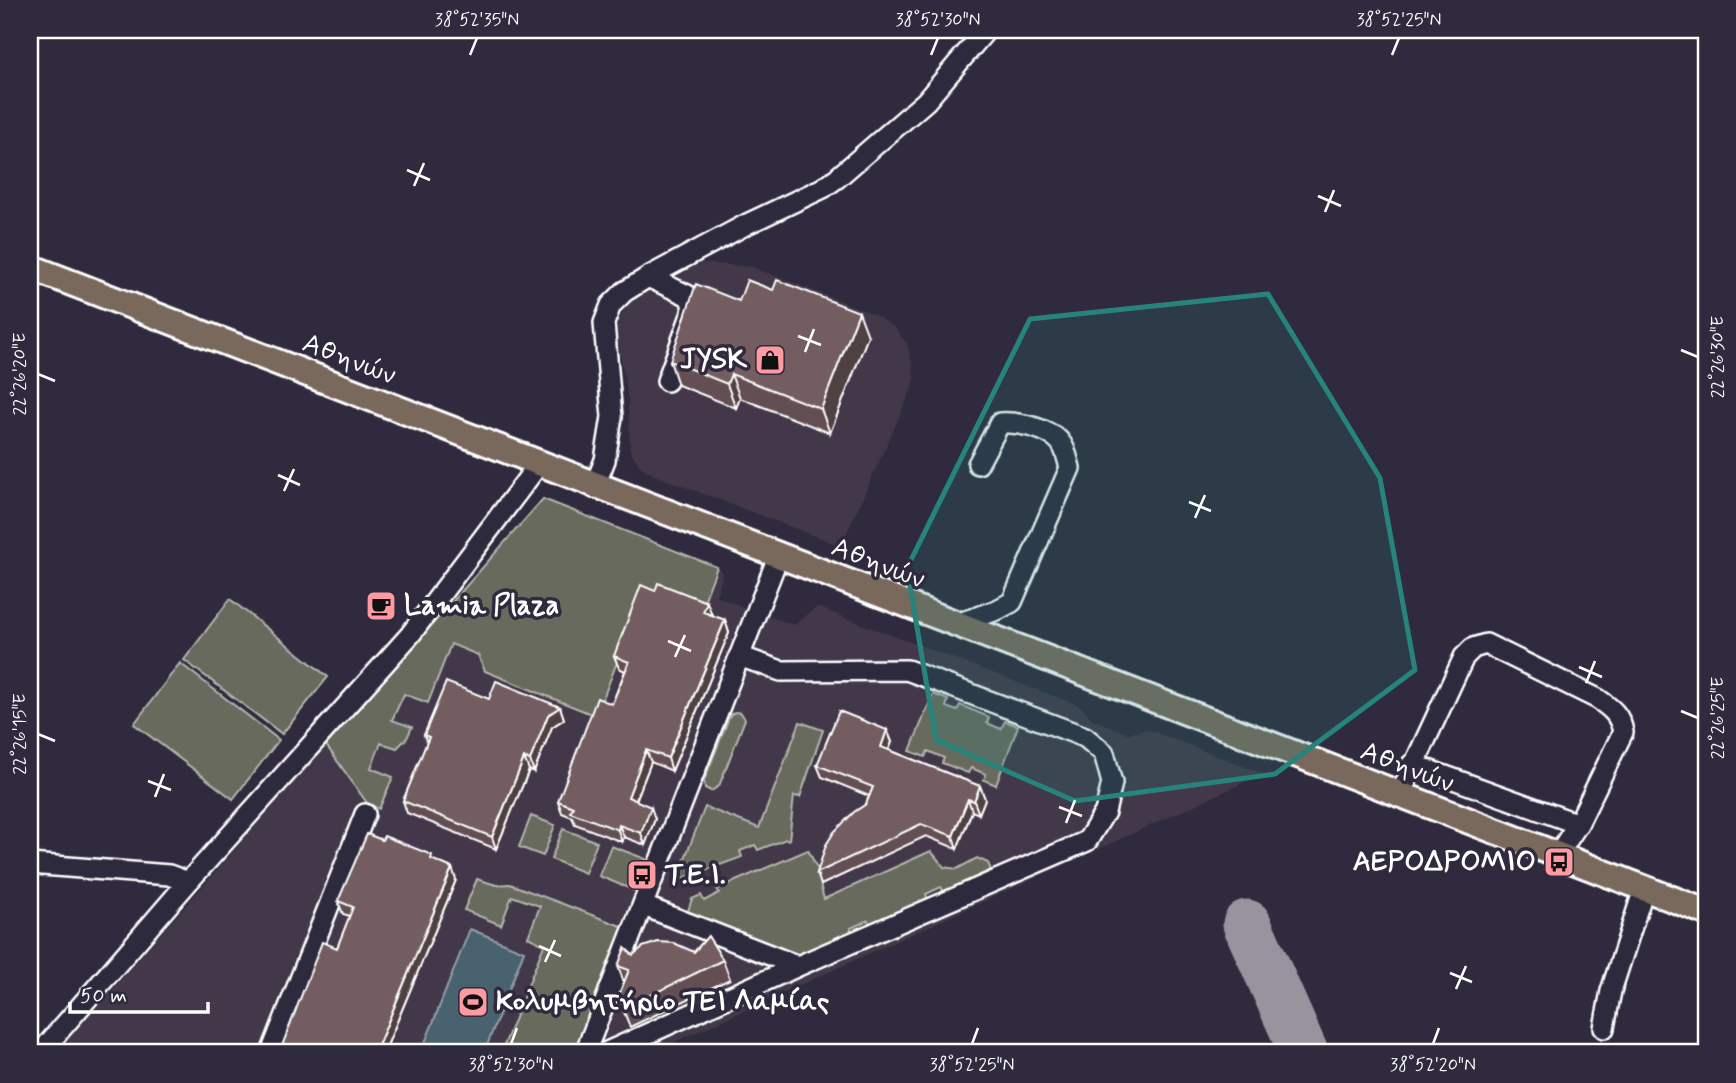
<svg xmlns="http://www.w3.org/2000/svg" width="1736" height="1083" viewBox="0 0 1736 1083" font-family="Mynerve,sans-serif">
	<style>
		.built { fill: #433948 }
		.green { fill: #686b5d; stroke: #b4b5ae; stroke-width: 2 }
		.water { fill: #496270; stroke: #92a1a9; stroke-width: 2 }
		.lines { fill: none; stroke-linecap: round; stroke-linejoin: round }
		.taxiway { stroke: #97949e; stroke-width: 49 }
		.minor-casing { stroke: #fff; stroke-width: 24 }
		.major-casing { stroke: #fff; stroke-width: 30 }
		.minor { stroke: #2f2a3d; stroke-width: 19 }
		.major { stroke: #78695c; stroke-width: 24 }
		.wall { fill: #635053; stroke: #fff; stroke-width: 2 }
		.shaded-wall { fill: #504143; stroke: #fff; stroke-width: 2 }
		.building { fill: #735d60; stroke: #fff; stroke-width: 2 }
		.marked { fill: #27847c; fill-opacity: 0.2; stroke: #27847c; stroke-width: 5; stroke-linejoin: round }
		.ticks { fill: none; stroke: #fff; stroke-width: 2.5 }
		.labels { text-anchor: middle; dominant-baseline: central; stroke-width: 7; stroke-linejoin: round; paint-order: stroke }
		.street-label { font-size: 28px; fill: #fff; stroke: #2f2a3d }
		.poi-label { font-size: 28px; font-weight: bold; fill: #fff; stroke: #2f2a3d; text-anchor: start }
		.neatline { fill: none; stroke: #fff; stroke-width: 2.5 }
		.ticks-label { font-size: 18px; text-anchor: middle; fill: #fff }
	</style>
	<rect width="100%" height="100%" fill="#2f2a3d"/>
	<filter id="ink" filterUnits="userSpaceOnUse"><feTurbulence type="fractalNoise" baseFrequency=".0143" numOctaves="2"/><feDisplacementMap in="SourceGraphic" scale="14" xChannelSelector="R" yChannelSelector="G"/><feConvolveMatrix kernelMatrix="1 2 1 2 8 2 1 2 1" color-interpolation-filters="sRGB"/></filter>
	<g filter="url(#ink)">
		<path class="built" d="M 700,263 L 752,267 L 858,308 L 879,317 L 895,328 L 907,344 L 913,366 L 914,384 L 841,546 L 654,475 L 639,465 L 630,450 L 628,398 L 616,330 L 619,319 L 630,302 Z
			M 543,499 L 717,567 L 721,571 L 722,578 L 716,596 L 756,612 L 794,625 L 817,607 L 1080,706 L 1092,719 L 1128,734 L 1147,729 L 1263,774 L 651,1053 L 56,1053 Z"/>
		<path class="green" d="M 543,499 L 717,567 L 701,609 L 646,588 L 596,716 L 485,671 L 478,655 L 451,644 L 428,703 L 404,694 L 392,720 L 412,727 L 407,738 L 397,748 L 381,743 L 371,768 L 393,777 L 379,809 L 367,803 L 326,745 Z
			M 230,599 L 328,677 L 282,734 L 184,660 Z
			M 180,663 L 279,740 L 233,799 L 134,724 Z
			M 933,694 L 948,700 L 946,707 L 957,711 L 960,705 L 989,717 L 987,723 L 1001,729 L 1005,721 L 1018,726 L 996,785 L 984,780 L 986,774 L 971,768 L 968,773 L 942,763 L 944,758 L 928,751 L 925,757 L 910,751 Z
			M 735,712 L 741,713 L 745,719 L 719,786 L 711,791 L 705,788 L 704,781 L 730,715 Z
			M 800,722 L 823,730 L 800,797 L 794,796 L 789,840 L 786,839 L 758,850 L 755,845 L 740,851 L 742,857 L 676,881 L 705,807 L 759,828 Z
			M 531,816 L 555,825 L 543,856 L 519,847 Z
			M 563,829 L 597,842 L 585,873 L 551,859 Z
			M 611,846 L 646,859 L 633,890 L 599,876 Z
			M 808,850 L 820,874 L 821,888 L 824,899 L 931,851 L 944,867 L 957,869 L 977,858 L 988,863 L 991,870 L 944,892 L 941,887 L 926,894 L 928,900 L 871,926 L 868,920 L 851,928 L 853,933 L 796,957 L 687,914 L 692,899 L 701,895 L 704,901 L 719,893 L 717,889 Z
			M 477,879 L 496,885 L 510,884 L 624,927 L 575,1053 L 501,1053 L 544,945 L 528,937 L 540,906 L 512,896 L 501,925 L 464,910 Z"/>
		<path class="water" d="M 470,929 L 524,951 L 484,1053 L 421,1053 Z"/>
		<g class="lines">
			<path class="taxiway" d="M 1247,924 L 1304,1053"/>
			<g class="minor-casing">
				<path id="minor" d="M 648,277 L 687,295 L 691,300 L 693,310 L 667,381
					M 594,488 L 605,460 L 612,417 L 604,323 L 611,305 L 624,292 L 648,277 L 747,224 L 823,188 L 837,178 L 926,101 L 986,30
					M 954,625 L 997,610 L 1012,602 L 1070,468 C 1067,457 1065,444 1055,437 C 1040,427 1018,422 1000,423 L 978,464
					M 1412,764 L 1578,824
					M 1399,797 L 1464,657 L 1473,648 L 1486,644 L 1598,699 C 1612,709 1620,715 1623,732 L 1578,824 L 1557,856
					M 30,864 L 169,875 L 188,882
					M 644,906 L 798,966 L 1087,841 L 1105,812 L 1112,783 L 1104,753 L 1085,737 L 907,670 L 781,671 L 739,656
					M 1604,1028 L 1611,991 L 1644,889
					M 48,1044 L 188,882 L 410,635 L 538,465
					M 271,1053 L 365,814
					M 585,1053 L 778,557
					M 605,1053 L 798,966"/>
			</g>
			<g class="major-casing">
				<path id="major" d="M 30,267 C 588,484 1146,701 1706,912"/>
			</g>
			<use href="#minor" class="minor"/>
			<use href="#major" class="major"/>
		</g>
		<path class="wall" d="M 739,301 L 868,336 L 830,433 L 740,398 L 736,408 L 678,385 L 670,361 Z
			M 711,615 L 725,620 L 729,633 L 672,771 L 651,762 L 636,801 L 655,819 L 645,845 L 624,837 L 622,842 L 575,824 L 572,817 L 562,813 L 558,801 L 612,704 L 625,671 L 619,668 L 614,656 Z
			M 489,699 L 560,707 L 564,719 L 552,727 L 534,772 L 529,770 L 496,849 L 407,813 L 403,801 L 427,743 L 424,735 Z
			M 887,730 L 892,742 L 889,750 L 980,786 L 985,799 L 979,814 L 972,811 L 957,849 L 926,836 L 821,885 L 817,873 L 866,804 L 869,796 L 822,777 L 817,765 Z
			M 434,861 L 452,868 L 456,880 L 384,1053 L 285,1053 L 282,1046 L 337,948 L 350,916 L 343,914 L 338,901 Z
			M 694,952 L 723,960 L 730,979 L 630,1027 L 618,997 L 624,983 L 618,966 L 633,955 Z"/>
		<path class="shaded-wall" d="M 859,312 L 868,336 L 830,433 L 821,409 Z
			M 731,374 L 740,398 L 736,408 L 727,384 Z
			M 707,602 L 712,615 L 703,612 Z
			M 725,620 L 729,633 L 672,771 L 668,758 Z
			M 560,707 L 564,719 L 552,727 L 534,772 L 530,760 L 548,715 Z
			M 887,730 L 892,742 L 885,759 L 881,747 Z
			M 646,750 L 651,762 L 632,810 L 628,797 Z
			M 524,758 L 529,770 L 496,849 L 492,837 Z
			M 980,786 L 985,799 L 979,814 L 974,801 Z
			M 968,799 L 972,811 L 957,849 L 953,836 Z
			M 651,807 L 655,819 L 645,845 L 641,833 Z
			M 619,825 L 624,837 L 622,842 L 618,830 Z
			M 452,868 L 456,880 L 384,1053 L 375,1053 Z"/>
		<path class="building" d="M 747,280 L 773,290 L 777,280 L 859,312 L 821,409 L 731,374 L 727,384 L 670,361 L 696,284 L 739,301 Z
			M 658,583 L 707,602 L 703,612 L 725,620 L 668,758 L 646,750 L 628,797 L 651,807 L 641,833 L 619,825 L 618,830 L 570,812 L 573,807 L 558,801 L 597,698 L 612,704 L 629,662 L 614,656 L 641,585 L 655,591 Z
			M 496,681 L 560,707 L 548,715 L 530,760 L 524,758 L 492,837 L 403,801 L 429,737 L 424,735 L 446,682 L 489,699 Z
			M 839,711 L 887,730 L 881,747 L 980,786 L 974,801 L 968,799 L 953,836 L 921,824 L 817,873 L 826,845 L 834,832 L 854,812 L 866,804 L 873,787 L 817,765 Z
			M 367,834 L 382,840 L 384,836 L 432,855 L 431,859 L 452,868 L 375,1053 L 298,1053 L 282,1046 L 322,942 L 337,948 L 353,907 L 338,901 Z
			M 708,936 L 723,960 L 624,1008 L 624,1000 L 618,997 L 629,970 L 618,966 L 625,948 L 633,955 L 643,947 L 658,942 L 674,943 L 694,952 Z"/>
	</g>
	<path class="marked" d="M 1268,294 L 1380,478 L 1415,670 L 1275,774 L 1075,801 L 936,740 L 907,568 L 1030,319 Z"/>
	<path class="ticks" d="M 470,55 L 477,38M 931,55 L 938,38M 1392,55 L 1399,38M 407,170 L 430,180M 414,186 L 424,163M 1318,196 L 1341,206M 1325,212 L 1334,190M 798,336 L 821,345M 1681,350 L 1698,357M 805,352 L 814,329M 38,374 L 55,381M 278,475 L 300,485M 284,491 L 294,469M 1189,502 L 1211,511M 1195,518 L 1205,495M 668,641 L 691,651M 675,657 L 685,635M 1579,667 L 1602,677M 1586,683 L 1595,661M 1681,711 L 1698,718M 38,734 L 55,741M 148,781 L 171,790M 155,797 L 164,774M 1059,807 L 1082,816M 1066,823 L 1075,800M 539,946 L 561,956M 545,962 L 555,940M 1450,973 L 1472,982M 1456,989 L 1466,966M 511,1044 L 517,1028M 972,1044 L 978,1028M 1433,1044 L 1439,1028"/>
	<defs>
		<g id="shop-square" transform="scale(1.575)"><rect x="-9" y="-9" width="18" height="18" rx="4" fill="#ff9aa2" stroke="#2f2a3d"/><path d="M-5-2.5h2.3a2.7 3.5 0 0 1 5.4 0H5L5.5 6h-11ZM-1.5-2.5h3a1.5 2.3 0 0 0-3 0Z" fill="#111"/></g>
		<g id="cafe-square" transform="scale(1.575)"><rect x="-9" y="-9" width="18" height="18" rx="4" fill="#ff9aa2" stroke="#2f2a3d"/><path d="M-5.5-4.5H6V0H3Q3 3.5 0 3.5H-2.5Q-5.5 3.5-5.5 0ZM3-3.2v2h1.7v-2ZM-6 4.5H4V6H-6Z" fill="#111"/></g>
		<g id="bus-square" transform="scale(1.575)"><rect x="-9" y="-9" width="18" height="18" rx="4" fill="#ff9aa2" stroke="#2f2a3d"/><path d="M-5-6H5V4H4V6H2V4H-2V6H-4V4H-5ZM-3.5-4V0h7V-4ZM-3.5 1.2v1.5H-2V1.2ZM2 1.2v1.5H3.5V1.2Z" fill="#111"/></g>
		<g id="stadium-square" transform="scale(1.575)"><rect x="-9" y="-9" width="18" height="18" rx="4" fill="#ff9aa2" stroke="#2f2a3d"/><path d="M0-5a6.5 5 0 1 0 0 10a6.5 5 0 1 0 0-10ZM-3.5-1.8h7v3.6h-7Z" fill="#111"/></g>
	</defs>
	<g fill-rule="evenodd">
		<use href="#shop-square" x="770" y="360"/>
		<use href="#cafe-square" x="381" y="606"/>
		<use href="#bus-square" x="1559" y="862"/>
		<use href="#bus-square" x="642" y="875"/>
		<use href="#stadium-square" x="473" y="1002"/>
	</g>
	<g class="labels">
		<g class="street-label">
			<text transform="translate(349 360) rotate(21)">Αθηνών</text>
			<text transform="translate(878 564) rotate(21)">Αθηνών</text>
			<text transform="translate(1407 768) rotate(21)">Αθηνών</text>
		</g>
		<g class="poi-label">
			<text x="747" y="360" text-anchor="end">JYSK</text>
			<text x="404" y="606">Lamia Plaza</text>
			<text x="1536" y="862" text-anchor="end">ΑΕΡΟΔΡΟΜΙΟ</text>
			<text x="665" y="875">Τ.Ε.Ι.</text>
			<text x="496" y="1002">Κολυμβητήριο ΤΕΙ Λαμίας</text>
		</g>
	</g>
	<rect width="1736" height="1083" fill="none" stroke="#2f2a3d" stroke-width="77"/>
	<path d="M70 1002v10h138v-10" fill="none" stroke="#ffffff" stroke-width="3.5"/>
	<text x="80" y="1002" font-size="21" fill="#ffffff" stroke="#2f2a3d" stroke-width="5" paint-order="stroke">50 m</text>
	<rect x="38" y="38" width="1660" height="1006" class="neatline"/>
	<g class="ticks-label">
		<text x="477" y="25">38°52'35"N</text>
		<text x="938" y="25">38°52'30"N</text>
		<text x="1399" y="25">38°52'25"N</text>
		<text transform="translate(1717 357) rotate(-90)" y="6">22°26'30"E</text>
		<text transform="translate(19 374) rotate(-90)" y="6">22°26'20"E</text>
		<text transform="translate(1717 718) rotate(-90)" y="6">22°26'25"E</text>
		<text transform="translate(19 734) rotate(-90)" y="6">22°26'15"E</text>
		<text x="511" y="1070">38°52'30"N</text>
		<text x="972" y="1070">38°52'25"N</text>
		<text x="1433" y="1070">38°52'20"N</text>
	</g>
</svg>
